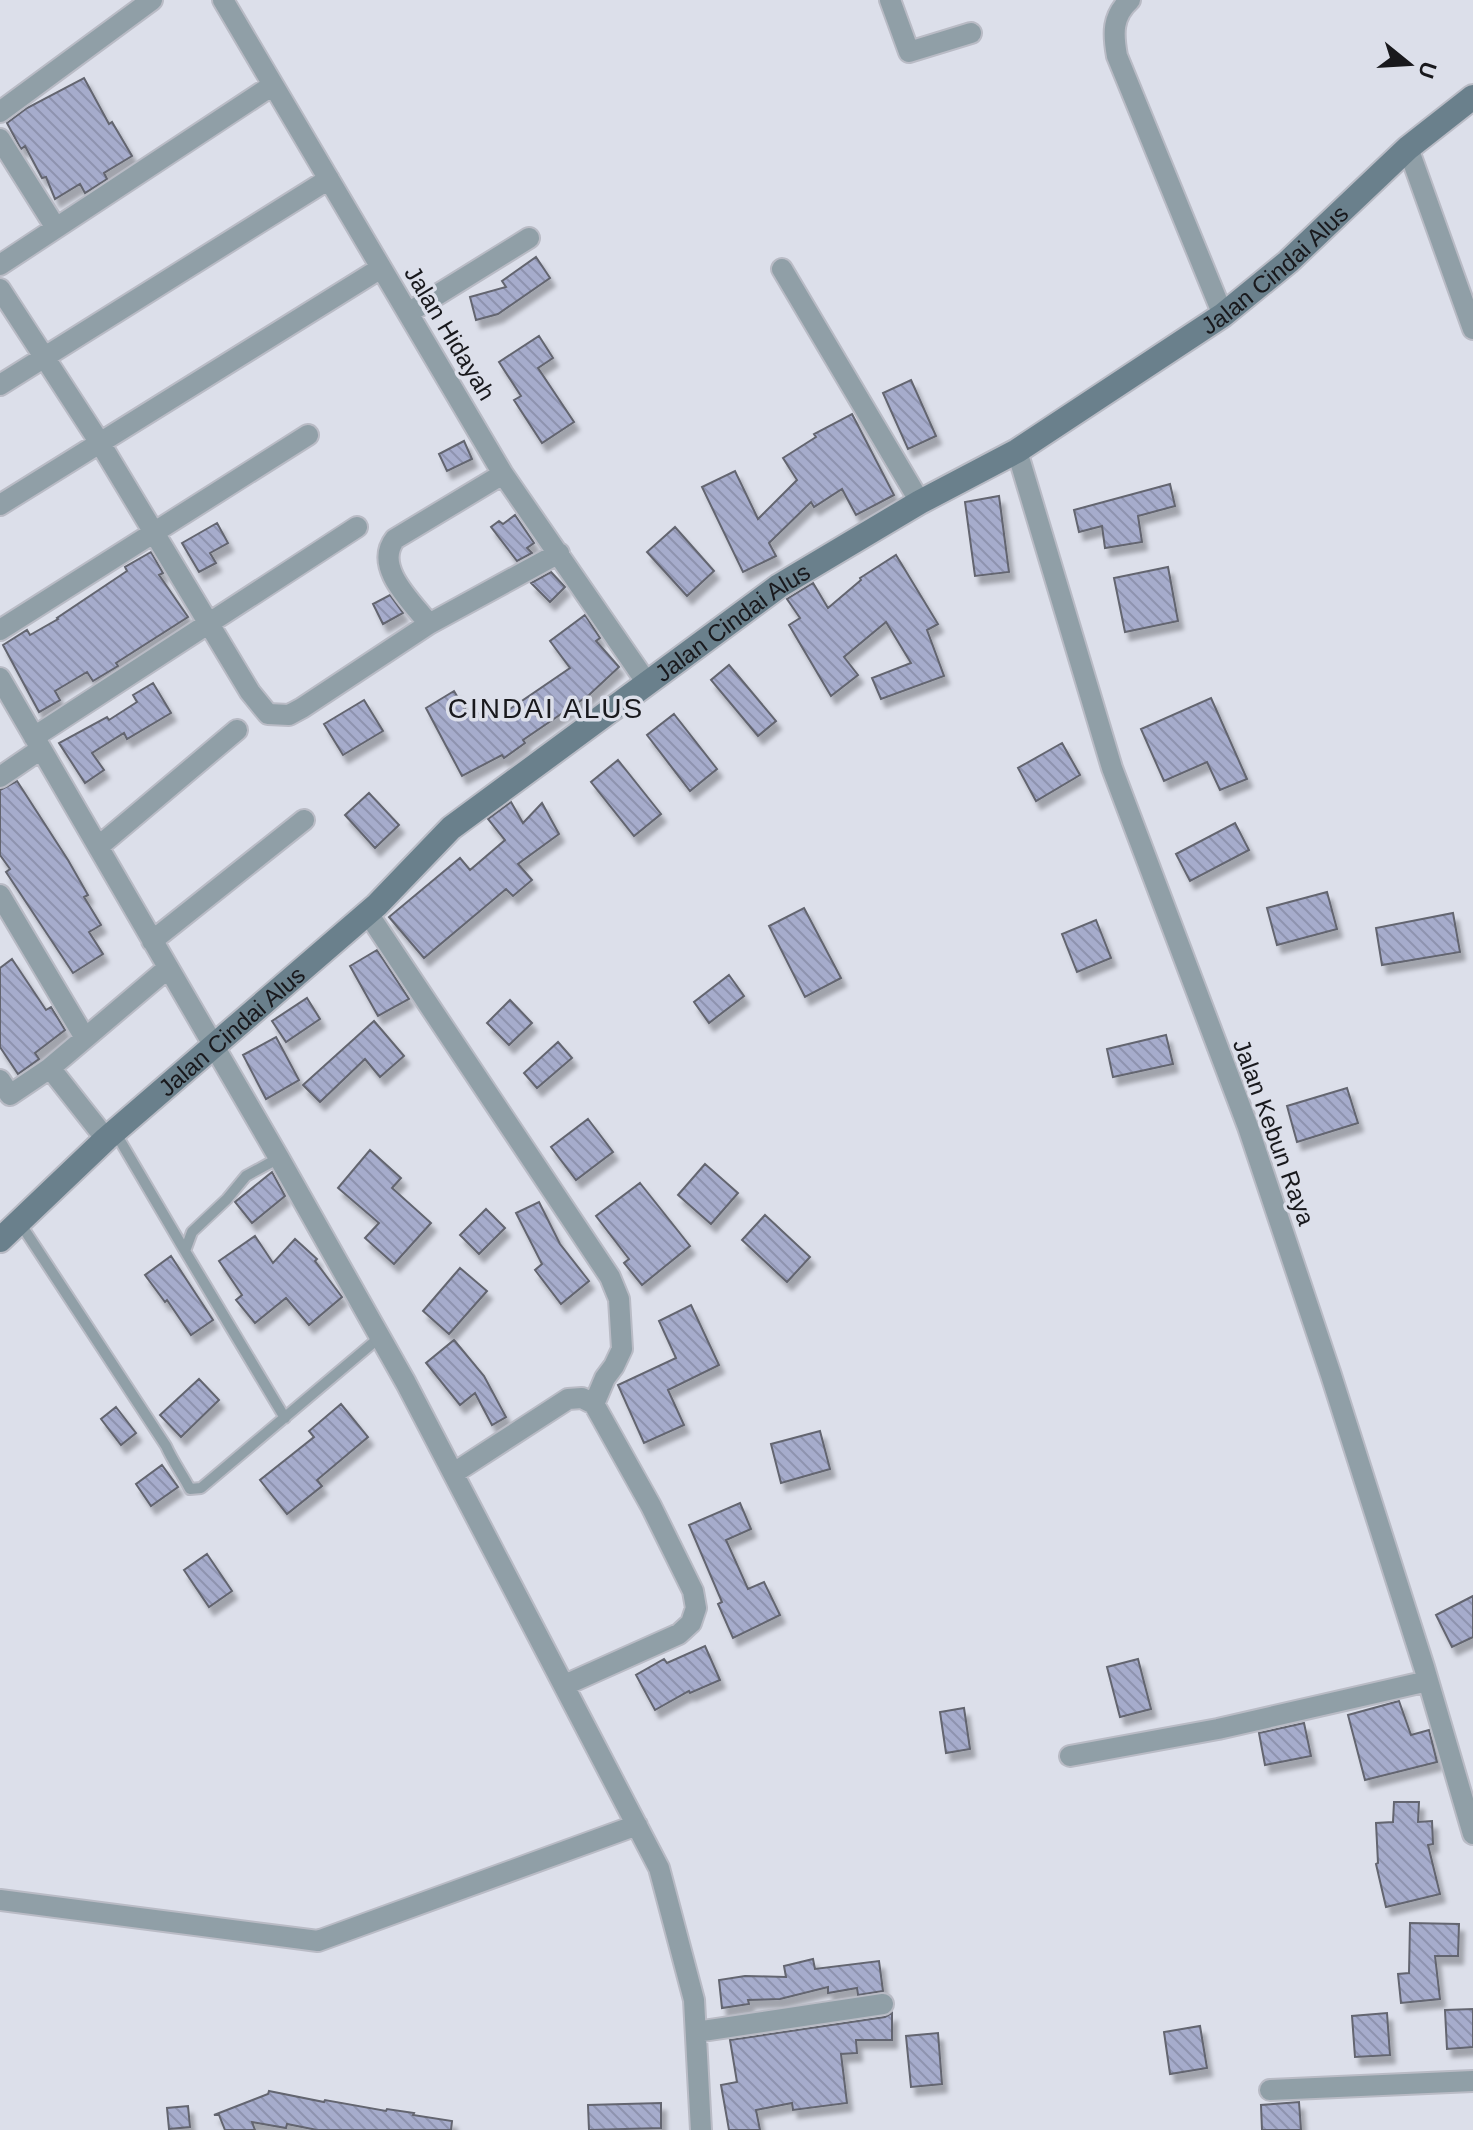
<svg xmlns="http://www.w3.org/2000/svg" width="1473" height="2130" viewBox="0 0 1473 2130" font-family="Arial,sans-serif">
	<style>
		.building { fill: url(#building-back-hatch); stroke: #63656f; stroke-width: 2; filter: url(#shadow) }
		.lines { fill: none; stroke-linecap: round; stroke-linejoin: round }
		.lane-casing { stroke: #b9bbc5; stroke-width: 14 }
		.street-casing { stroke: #b9bbc5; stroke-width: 24 }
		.secondary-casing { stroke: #b9bbc5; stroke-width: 28 }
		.lane { stroke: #909fa7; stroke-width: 10 }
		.street { stroke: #909fa7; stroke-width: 20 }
		.secondary { stroke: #6a808c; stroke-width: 24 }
		.labels { text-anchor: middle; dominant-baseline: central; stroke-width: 7; stroke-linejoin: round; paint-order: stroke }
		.street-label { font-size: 24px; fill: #19191d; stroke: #dcdfea }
		.quarter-label { font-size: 28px; letter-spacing: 2px; fill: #19191d; stroke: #dcdfea }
	</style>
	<defs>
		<pattern id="building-back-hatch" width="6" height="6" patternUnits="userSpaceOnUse" patternTransform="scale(2)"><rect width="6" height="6" fill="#a6accc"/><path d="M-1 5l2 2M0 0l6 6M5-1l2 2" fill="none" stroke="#8e93af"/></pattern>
		<filter id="shadow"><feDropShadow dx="5" dy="8" stdDeviation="2" flood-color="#0004"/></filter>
	</defs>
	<rect width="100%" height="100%" fill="#dcdfea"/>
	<path class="building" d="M 84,78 L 109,124 L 112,122 L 132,156 L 104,173 L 107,179 L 85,193 L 80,184 L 55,199 L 46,177 L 42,178 L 25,146 L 21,149 L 7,123 L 27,108 Z
		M 536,257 L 550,278 L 498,314 L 476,320 L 470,297 L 506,287 L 502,281 Z
		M 539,336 L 553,358 L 538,368 L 574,422 L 542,443 L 514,400 L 521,396 L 499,362 Z
		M 911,380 L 936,436 L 908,449 L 883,393 Z
		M 852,414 L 894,495 L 856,515 L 842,489 L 814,507 L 811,502 L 769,543 L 776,556 L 743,572 L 702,487 L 735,471 L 758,519 L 797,480 L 783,458 L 816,437 L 814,434 Z
		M 464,441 L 472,459 L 447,471 L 439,454 Z
		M 1170,484 L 1175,506 L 1138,516 L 1142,542 L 1105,548 L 1102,526 L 1079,532 L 1074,510 Z
		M 999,496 L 1009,572 L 975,576 L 965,502 Z
		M 515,515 L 534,543 L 527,548 L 532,553 L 517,561 L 491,527 L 499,521 L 503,524 Z
		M 217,523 L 228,543 L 210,553 L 216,563 L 199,572 L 182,543 Z
		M 675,527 L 714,571 L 687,596 L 647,552 Z
		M 151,552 L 163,573 L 159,575 L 188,617 L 116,663 L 118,666 L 93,681 L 87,672 L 55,691 L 60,700 L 39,712 L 3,645 L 27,630 L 30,635 L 58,619 L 57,618 L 127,571 L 125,567 Z
		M 896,555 L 938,624 L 927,630 L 944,676 L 881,699 L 872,678 L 911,663 L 886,622 L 844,657 L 858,675 L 831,696 L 789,625 L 800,618 L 787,599 L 813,583 L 828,608 L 861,580 L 860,578 Z
		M 1168,567 L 1178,621 L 1125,632 L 1114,578 Z
		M 551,572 L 565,587 L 550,602 L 531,583 Z
		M 390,595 L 403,613 L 383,624 L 373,604 Z
		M 585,615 L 600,638 L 596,641 L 619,667 L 589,695 L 523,740 L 525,743 L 504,758 L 502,755 L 462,776 L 426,708 L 454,691 L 471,719 L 496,701 L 504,713 L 570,668 L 550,641 Z
		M 729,665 L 776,721 L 758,736 L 711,680 Z
		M 153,683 L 171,713 L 127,739 L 124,733 L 92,753 L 104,770 L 85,783 L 59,743 L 107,717 L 109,720 L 137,702 L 133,695 Z
		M 1211,698 L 1247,779 L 1220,790 L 1207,762 L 1164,781 L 1141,729 Z
		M 364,700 L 383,731 L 343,755 L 324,724 Z
		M 674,714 L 717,769 L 690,791 L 647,735 Z
		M 1062,743 L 1080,775 L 1036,801 L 1018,768 Z
		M 618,760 L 661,814 L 634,836 L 591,782 Z
		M 17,781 L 68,860 L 88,895 L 84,897 L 101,925 L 89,932 L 103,954 L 73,973 L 6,872 L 10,869 L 0,855 L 0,790 Z
		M 369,793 L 399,825 L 375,848 L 345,815 Z
		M 511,802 L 523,823 L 542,803 L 559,834 L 518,864 L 532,880 L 513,896 L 506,889 L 424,958 L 389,917 L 460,858 L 470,870 L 505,840 L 488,819 Z
		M 1235,823 L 1249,850 L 1190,881 L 1176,854 Z
		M 1327,892 L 1337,929 L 1277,945 L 1267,908 Z
		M 804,908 L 841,978 L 805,997 L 769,926 Z
		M 1453,913 L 1460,952 L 1382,965 L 1376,928 Z
		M 1096,920 L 1111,958 L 1077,972 L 1062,934 Z
		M 377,950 L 409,999 L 378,1016 L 350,966 Z
		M 12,959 L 46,1010 L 51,1007 L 65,1030 L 35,1053 L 39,1059 L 18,1074 L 0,1047 L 0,968 Z
		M 729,975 L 744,996 L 709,1023 L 694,1002 Z
		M 307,998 L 320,1019 L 286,1042 L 272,1021 Z
		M 510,1000 L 532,1023 L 509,1045 L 487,1023 Z
		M 374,1021 L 404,1056 L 380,1077 L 365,1059 L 320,1102 L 303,1085 Z
		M 1166,1035 L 1173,1064 L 1113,1077 L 1107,1049 Z
		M 276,1037 L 299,1080 L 266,1099 L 243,1055 Z
		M 558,1042 L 572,1058 L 537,1088 L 524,1073 Z
		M 1347,1088 L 1358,1123 L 1297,1142 L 1287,1106 Z
		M 588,1119 L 613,1152 L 576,1180 L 551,1147 Z
		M 370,1150 L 401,1178 L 392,1188 L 431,1223 L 394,1264 L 365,1238 L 379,1223 L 338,1188 Z
		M 705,1164 L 738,1193 L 711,1224 L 678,1195 Z
		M 272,1172 L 285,1196 L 252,1223 L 235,1202 Z
		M 640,1183 L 690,1246 L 642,1285 L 624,1263 L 629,1259 L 596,1216 Z
		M 539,1202 L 560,1244 L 589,1281 L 561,1304 L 535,1270 L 542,1264 L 516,1213 Z
		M 486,1209 L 505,1228 L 479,1254 L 460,1235 Z
		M 765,1215 L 810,1257 L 787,1282 L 742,1240 Z
		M 255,1236 L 273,1263 L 295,1239 L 317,1259 L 315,1261 L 342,1297 L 309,1325 L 286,1298 L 255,1323 L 236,1300 L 242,1295 L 219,1261 Z
		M 171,1256 L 213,1320 L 191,1335 L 167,1300 L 165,1302 L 145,1275 Z
		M 460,1268 L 487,1291 L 449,1334 L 423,1311 Z
		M 691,1305 L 719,1365 L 668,1390 L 684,1425 L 644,1443 L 618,1385 L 676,1358 L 659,1321 Z
		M 454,1340 L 484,1376 L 506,1417 L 492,1425 L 475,1393 L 460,1405 L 426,1363 Z
		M 199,1379 L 219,1400 L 181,1437 L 160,1415 Z
		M 341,1404 L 368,1437 L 317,1480 L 322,1486 L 287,1514 L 260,1480 L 314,1437 L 309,1431 Z
		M 116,1407 L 136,1433 L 121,1445 L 101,1419 Z
		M 820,1431 L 830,1469 L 781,1483 L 771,1444 Z
		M 162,1465 L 178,1487 L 151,1506 L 136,1484 Z
		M 740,1503 L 751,1529 L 726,1540 L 748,1589 L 764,1582 L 780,1615 L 733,1638 L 718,1604 L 722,1602 L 689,1525 Z
		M 207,1554 L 232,1591 L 209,1607 L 184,1570 Z
		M 1473,1596 L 1473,1637 L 1452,1647 L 1436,1615 Z
		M 705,1646 L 720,1680 L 690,1693 L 689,1691 L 655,1710 L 636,1675 L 664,1659 L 667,1663 Z
		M 1138,1659 L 1151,1709 L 1120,1717 L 1107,1667 Z
		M 1399,1701 L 1411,1735 L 1429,1730 L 1437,1762 L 1365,1780 L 1348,1715 Z
		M 964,1708 L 970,1749 L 946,1753 L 940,1712 Z
		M 1304,1723 L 1311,1756 L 1265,1765 L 1259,1733 Z
		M 1394,1802 L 1419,1802 L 1418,1822 L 1432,1821 L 1433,1844 L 1428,1845 L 1440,1894 L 1386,1907 L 1376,1864 L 1378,1863 L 1376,1823 L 1393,1822 Z
		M 1410,1923 L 1459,1924 L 1458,1956 L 1435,1956 L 1440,1999 L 1401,2003 L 1398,1974 L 1409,1973 Z
		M 813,1959 L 815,1969 L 879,1961 L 883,1991 L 858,1995 L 857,1988 L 828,1993 L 828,1987 L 780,1999 L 748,2000 L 749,2004 L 722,2008 L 719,1980 L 745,1976 L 786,1977 L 784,1966 Z
		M 1473,2009 L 1473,2047 L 1447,2049 L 1445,2010 Z
		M 892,2013 L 892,2040 L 856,2040 L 857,2053 L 841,2054 L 847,2103 L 793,2110 L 792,2103 L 756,2110 L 760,2130 L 729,2130 L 721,2085 L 737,2082 L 730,2040 L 885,2017 Z
		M 1387,2013 L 1390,2055 L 1355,2057 L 1352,2016 Z
		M 1200,2026 L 1207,2068 L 1170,2074 L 1164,2032 Z
		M 938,2033 L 942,2084 L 911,2087 L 906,2036 Z
		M 269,2091 L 324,2102 L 325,2100 L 386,2111 L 387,2109 L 414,2113 L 413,2115 L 452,2121 L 451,2130 L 317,2130 L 287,2124 L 286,2128 L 252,2122 L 255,2130 L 225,2130 L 219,2115 L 214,2115 L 268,2094 Z
		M 1299,2102 L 1301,2130 L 1262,2130 L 1261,2105 Z
		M 661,2103 L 661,2128 L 589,2130 L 588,2105 Z
		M 188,2106 L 190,2127 L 169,2129 L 167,2108 Z"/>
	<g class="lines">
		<g class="lane-casing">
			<path id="lane" d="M 115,1132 L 185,1251
				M 279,1158 L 246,1176 L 227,1199 L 192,1232 L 185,1251 L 285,1418
				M 20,1223 L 166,1446 C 173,1462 183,1475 190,1489 L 201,1488 L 380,1337"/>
		</g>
		<g class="street-casing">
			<path id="street" d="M 223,0 L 503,474 L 647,683
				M 890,0 L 909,52 L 971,33
				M 1130,0 C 1112,16 1113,34 1117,56 L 1223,315
				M 0,112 L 152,0
				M 0,139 L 56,228
				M 1408,148 L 1473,329
				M 0,265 L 273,85
				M 782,269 L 920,502
				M 0,289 L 100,443 L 250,692 L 268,714 L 289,715 L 302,708 L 429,624 L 559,553
				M 408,313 L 529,238
				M 0,385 L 329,179
				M 1017,451 L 1112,768 L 1248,1127 L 1331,1375 L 1424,1667 L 1473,1834
				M 0,505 L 381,268
				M 429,624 C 412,602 373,567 395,539 L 503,474
				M 0,630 L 308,435
				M 0,678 L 279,1158 L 406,1383 L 659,1868 L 694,2000 L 701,2130
				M 34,737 L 357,527
				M 0,777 L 41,749
				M 98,847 L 237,730
				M 0,895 L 85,1038
				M 367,912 L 610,1277 L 619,1299 L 622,1349 L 614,1366 L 605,1378 L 594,1404
				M 152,941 L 304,820
				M 50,1068 L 168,968
				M 0,1080 L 10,1095 L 50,1068 L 106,1139
				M 454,1473 L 568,1399 L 582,1398 L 594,1404 L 651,1506 L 693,1591 L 696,1608 L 691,1623 L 679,1634 L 565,1685
				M 1070,1756 L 1218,1729 L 1428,1681
				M 0,1900 L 318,1941 L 637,1825
				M 696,2032 L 883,2004
				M 1270,2090 L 1473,2081"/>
		</g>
		<g class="secondary-casing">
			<g id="secondary">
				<path id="s1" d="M 0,1240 L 106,1139 L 377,905 L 451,828 L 779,586 L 920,502 L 1017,451 L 1223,315 L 1288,262 L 1408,148 L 1473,97"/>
			</g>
		</g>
		<use href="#lane" class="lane"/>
		<use href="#street" class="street"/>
		<use href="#secondary" class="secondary"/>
	</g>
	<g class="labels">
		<g class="street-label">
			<text stroke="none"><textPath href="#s1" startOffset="1608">Jalan Cindai Alus</textPath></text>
			<text transform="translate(450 333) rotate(59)">Jalan Hidayah</text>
			<text stroke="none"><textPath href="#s1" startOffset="960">Jalan Cindai Alus</textPath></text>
			<text stroke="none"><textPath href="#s1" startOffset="312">Jalan Cindai Alus</textPath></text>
			<text transform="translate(1274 1132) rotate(70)">Jalan Kebun Raya</text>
		</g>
		<g class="quarter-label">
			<text x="546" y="708">CINDAI ALUS</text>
		</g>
	</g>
	<g transform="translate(1409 64) rotate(108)" stroke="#dcdfea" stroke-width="6" paint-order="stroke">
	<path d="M0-6L14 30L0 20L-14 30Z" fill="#19191d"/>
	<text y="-12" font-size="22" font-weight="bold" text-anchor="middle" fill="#19191d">U</text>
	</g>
</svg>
